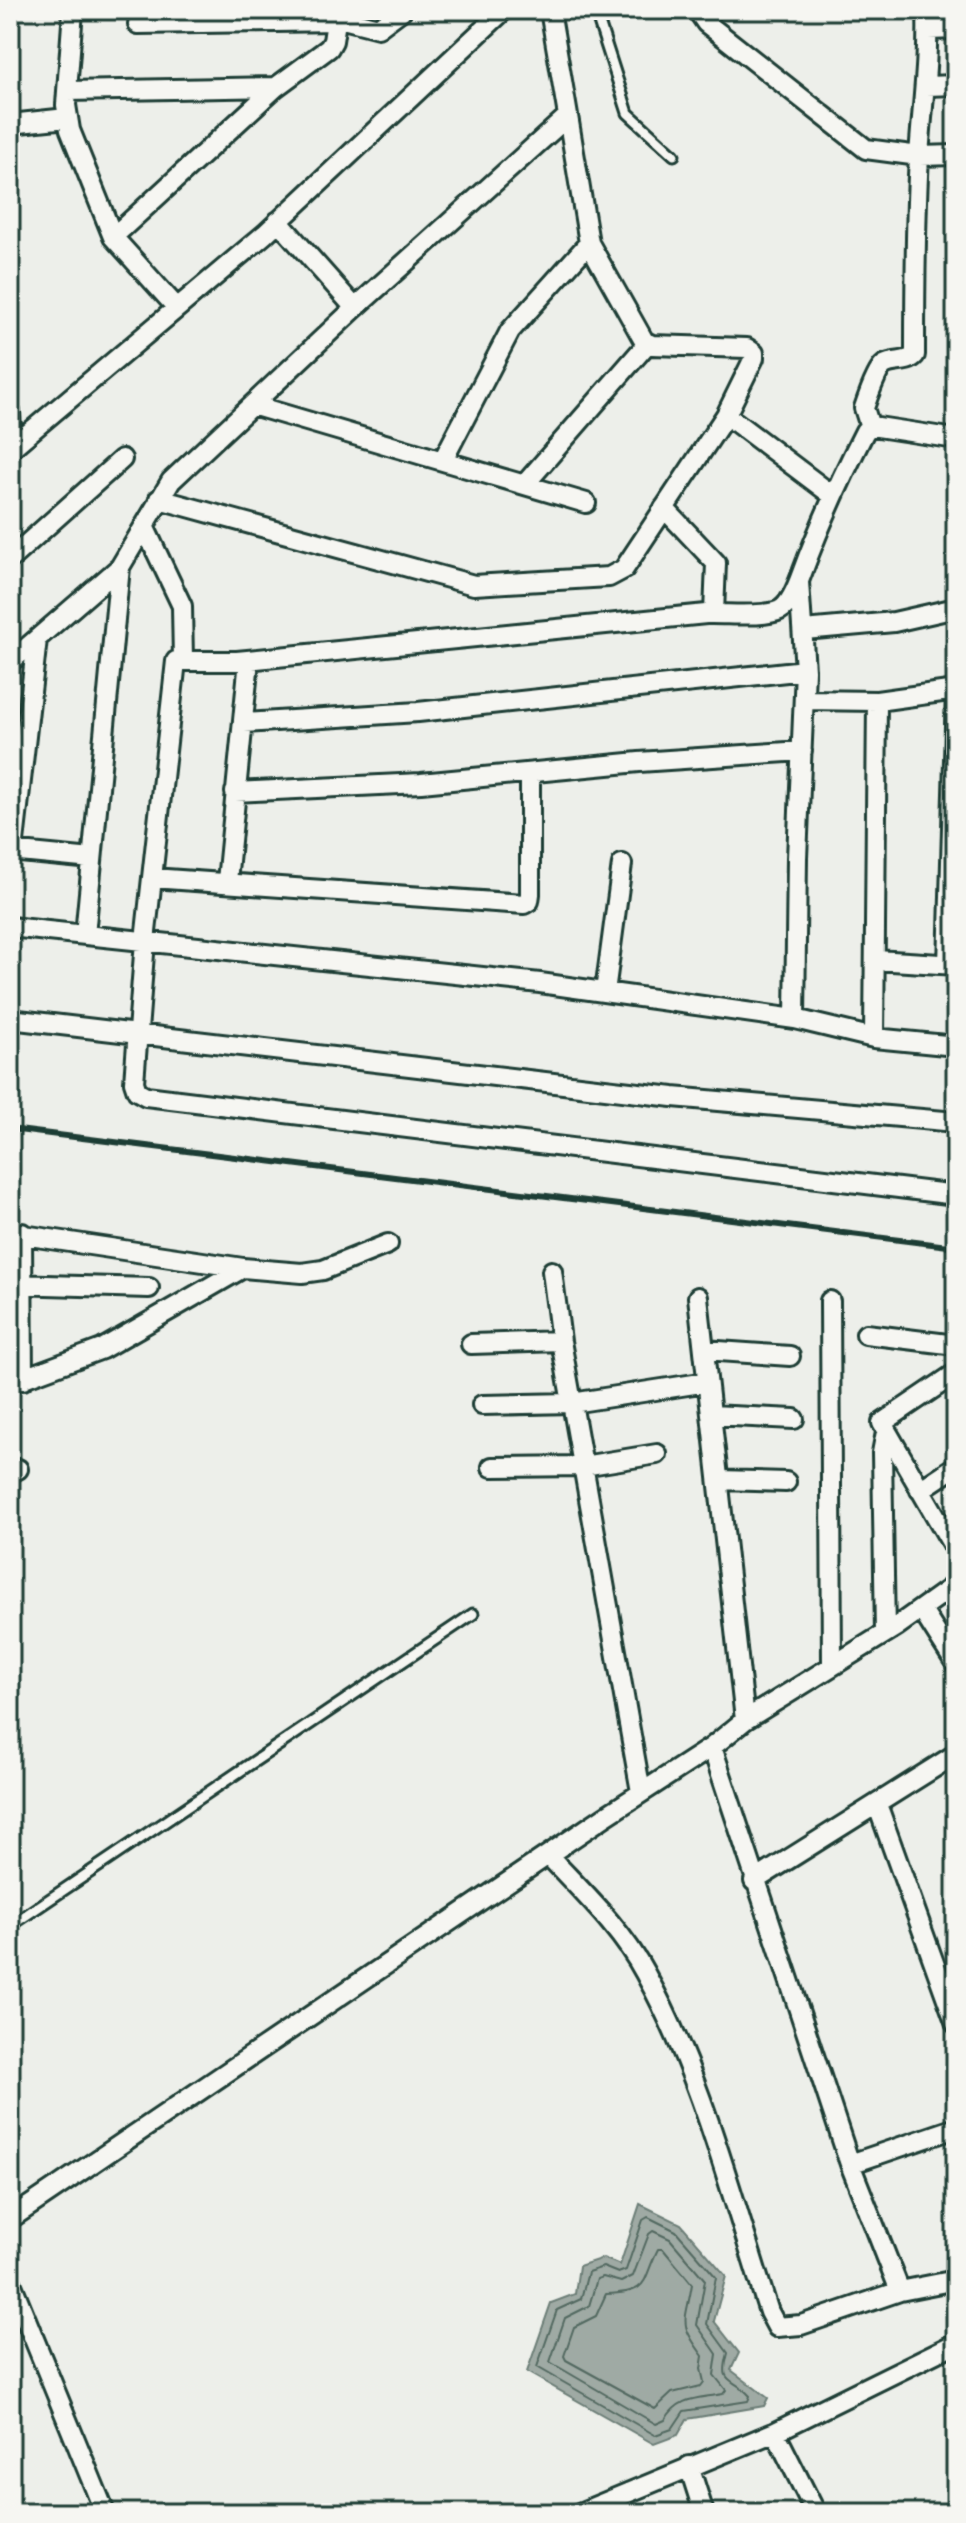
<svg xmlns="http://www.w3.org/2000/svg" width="966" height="2523" viewBox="0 0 966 2523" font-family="'Shantell Sans',sans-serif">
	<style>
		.water { fill: #9faaa4; stroke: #6c7e77; stroke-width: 2 }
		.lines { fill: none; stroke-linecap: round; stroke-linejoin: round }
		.shore { stroke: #526961; stroke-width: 2 }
		.service-casing { stroke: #1f3d34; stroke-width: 15 }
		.minor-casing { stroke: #1f3d34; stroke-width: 24 }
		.service { stroke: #f6f6f2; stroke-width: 9 }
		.minor { stroke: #f6f6f2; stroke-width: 18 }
		.rail { stroke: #1f3d34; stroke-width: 6 }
	</style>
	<rect width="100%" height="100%" fill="#edefea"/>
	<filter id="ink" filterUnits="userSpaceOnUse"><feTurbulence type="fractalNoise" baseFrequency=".0125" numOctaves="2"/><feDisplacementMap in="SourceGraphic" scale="16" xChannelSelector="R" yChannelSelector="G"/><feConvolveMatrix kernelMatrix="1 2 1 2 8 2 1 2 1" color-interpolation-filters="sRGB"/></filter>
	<g filter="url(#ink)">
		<path class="water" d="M 640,2204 L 681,2224 L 726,2276 L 714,2321 L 739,2353 L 731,2370 L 768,2398 L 764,2406 L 687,2419 L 678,2435 L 654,2444 L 527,2372 L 551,2303 L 575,2294 L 579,2266 L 603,2258 L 620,2265 Z"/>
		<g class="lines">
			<path class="shore" d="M 648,2217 L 676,2231 L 716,2277 L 707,2324 L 728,2353 C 719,2387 732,2375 750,2396 L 748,2401 L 684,2411 L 672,2429 L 655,2435 L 537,2367 L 557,2310 L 581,2299 L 588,2272 L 603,2267 L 618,2273 L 626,2270 L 643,2220 Z
				M 653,2231 L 670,2239 L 705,2280 L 697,2325 L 717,2354 L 714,2375 L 726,2390 L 723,2394 C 697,2399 679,2396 665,2420 L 656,2424 L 550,2362 L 565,2318 L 589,2306 L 597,2279 L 603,2277 L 621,2282 L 633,2276 L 649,2234 Z
				M 658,2249 L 663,2249 L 692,2284 C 686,2323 677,2321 703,2356 L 701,2369 L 704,2382 L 701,2386 L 672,2393 L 655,2409 L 566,2360 L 564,2356 L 574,2327 L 596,2316 L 606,2294 C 651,2292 641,2283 658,2249 Z"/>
			<g class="service-casing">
				<path id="service" d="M 595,10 L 628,113 L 674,155
					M 10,1926 L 473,1614"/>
			</g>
			<g class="minor-casing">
				<path id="minor" d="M 73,10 L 66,105 L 70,130 L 113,237 L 177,308
					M 697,10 L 706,23 L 866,149 L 919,156 L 956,155
					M 138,24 L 336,21
					M 928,30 L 956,29
					M 926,86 L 956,85
					M 67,91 L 276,87
					M 10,124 L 67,118
					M 113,237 L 276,87 L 329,48 L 333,41 L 336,21 L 339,18 L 378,28 L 402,10
					M 355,308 L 568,116 L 550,10
					M 252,405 L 586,503
					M 10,412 L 12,447
					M 726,415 L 832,495
					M 870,427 L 864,408 C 867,399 877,370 884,365 C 894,359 907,364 915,355 C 915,289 915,223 919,157 C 922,108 929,60 927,10
					M 956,439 L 878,427 L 870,427 L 865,431 C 841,478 820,524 802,573 C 798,584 791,604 780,610 C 764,618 725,613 706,614 L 237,661 L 176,661 L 145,941 L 134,1082 L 137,1091 L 146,1096 L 956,1195
					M 10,449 L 265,234 L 504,10
					M 443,460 L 510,331 L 589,243
					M 525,484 L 647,344
					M 159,499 L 474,585 L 609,577 L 624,569 L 726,415 L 754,358 L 754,353 L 747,348 L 652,345 L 644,341 L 589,243 L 568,116
					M 664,508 L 716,563 L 714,613
					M 144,526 L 182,606 L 183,660
					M 10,559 L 122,459
					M 804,630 L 894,622 L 956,608
					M 10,662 L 120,567
					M 804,700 L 877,701 L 956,690
					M 244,723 L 418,712 L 805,670
					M 235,792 L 421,783 L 639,762 L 802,751
					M 10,851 L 92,859
					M 13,851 L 37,639
					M 152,878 L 524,904 L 529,901 L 530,894 L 530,773
					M 227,881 L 249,660
					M 10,927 L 540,983 L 795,1019 L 874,1038 L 956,1046
					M 85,935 L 120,567 L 171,481 L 355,308 L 278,221
					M 876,960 L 956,965
					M 948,965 L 956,691
					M 605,992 L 622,864
					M 10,1019 L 673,1097 L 956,1122
					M 795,1019 L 797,858 L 805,670 L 799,582
					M 874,1038 L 877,701
					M 10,1233 L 243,1268 L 302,1273 L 323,1270 L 388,1244
					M 22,1233 L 23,1380
					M 552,1271 L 561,1341 L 641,1792
					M 12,1284 L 149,1288
					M 698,1297 L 745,1720
					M 830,1301 L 832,1665
					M 866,1334 L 956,1345
					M 471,1344 L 561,1341
					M 704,1350 L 790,1356
					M 956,1373 L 882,1423 L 956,1551
					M 10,1383 L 102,1349 L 243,1268
					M 482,1405 L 572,1403 L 707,1382
					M 711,1415 L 794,1419
					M 492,1467 L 583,1466 L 657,1454
					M 10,1473 L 18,1469
					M 719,1480 L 786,1482
					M 920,1490 L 956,1466
					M 921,1609 L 956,1664
					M 885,1633 L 882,1453 L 886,1432
					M 712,1747 L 850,2164 L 900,2291 L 956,2280
					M 877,1804 L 956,2024
					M 548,1855 C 582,1892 621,1928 645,1973 C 703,2078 732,2199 769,2312 L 777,2327 L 801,2325 L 900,2291
					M 754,1881 L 956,1754
					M 850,2164 L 956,2128
					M 10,2219 L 604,1817 L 712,1747 L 745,1720 L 897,1626 L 956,1584
					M 10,2280 L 105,2513
					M 775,2432 L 816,2513
					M 689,2466 L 704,2513
					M 579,2513 L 775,2432 L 956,2343"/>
			</g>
			<use href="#service" class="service"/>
			<use href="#minor" class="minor"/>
			<path class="rail" d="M 10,1129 L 956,1247"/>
		</g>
	</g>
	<rect width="966" height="2523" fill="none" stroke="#f6f6f2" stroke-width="40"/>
	<rect x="20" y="20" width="926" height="2483" fill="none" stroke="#1f3d34" stroke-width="3" filter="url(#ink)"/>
</svg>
